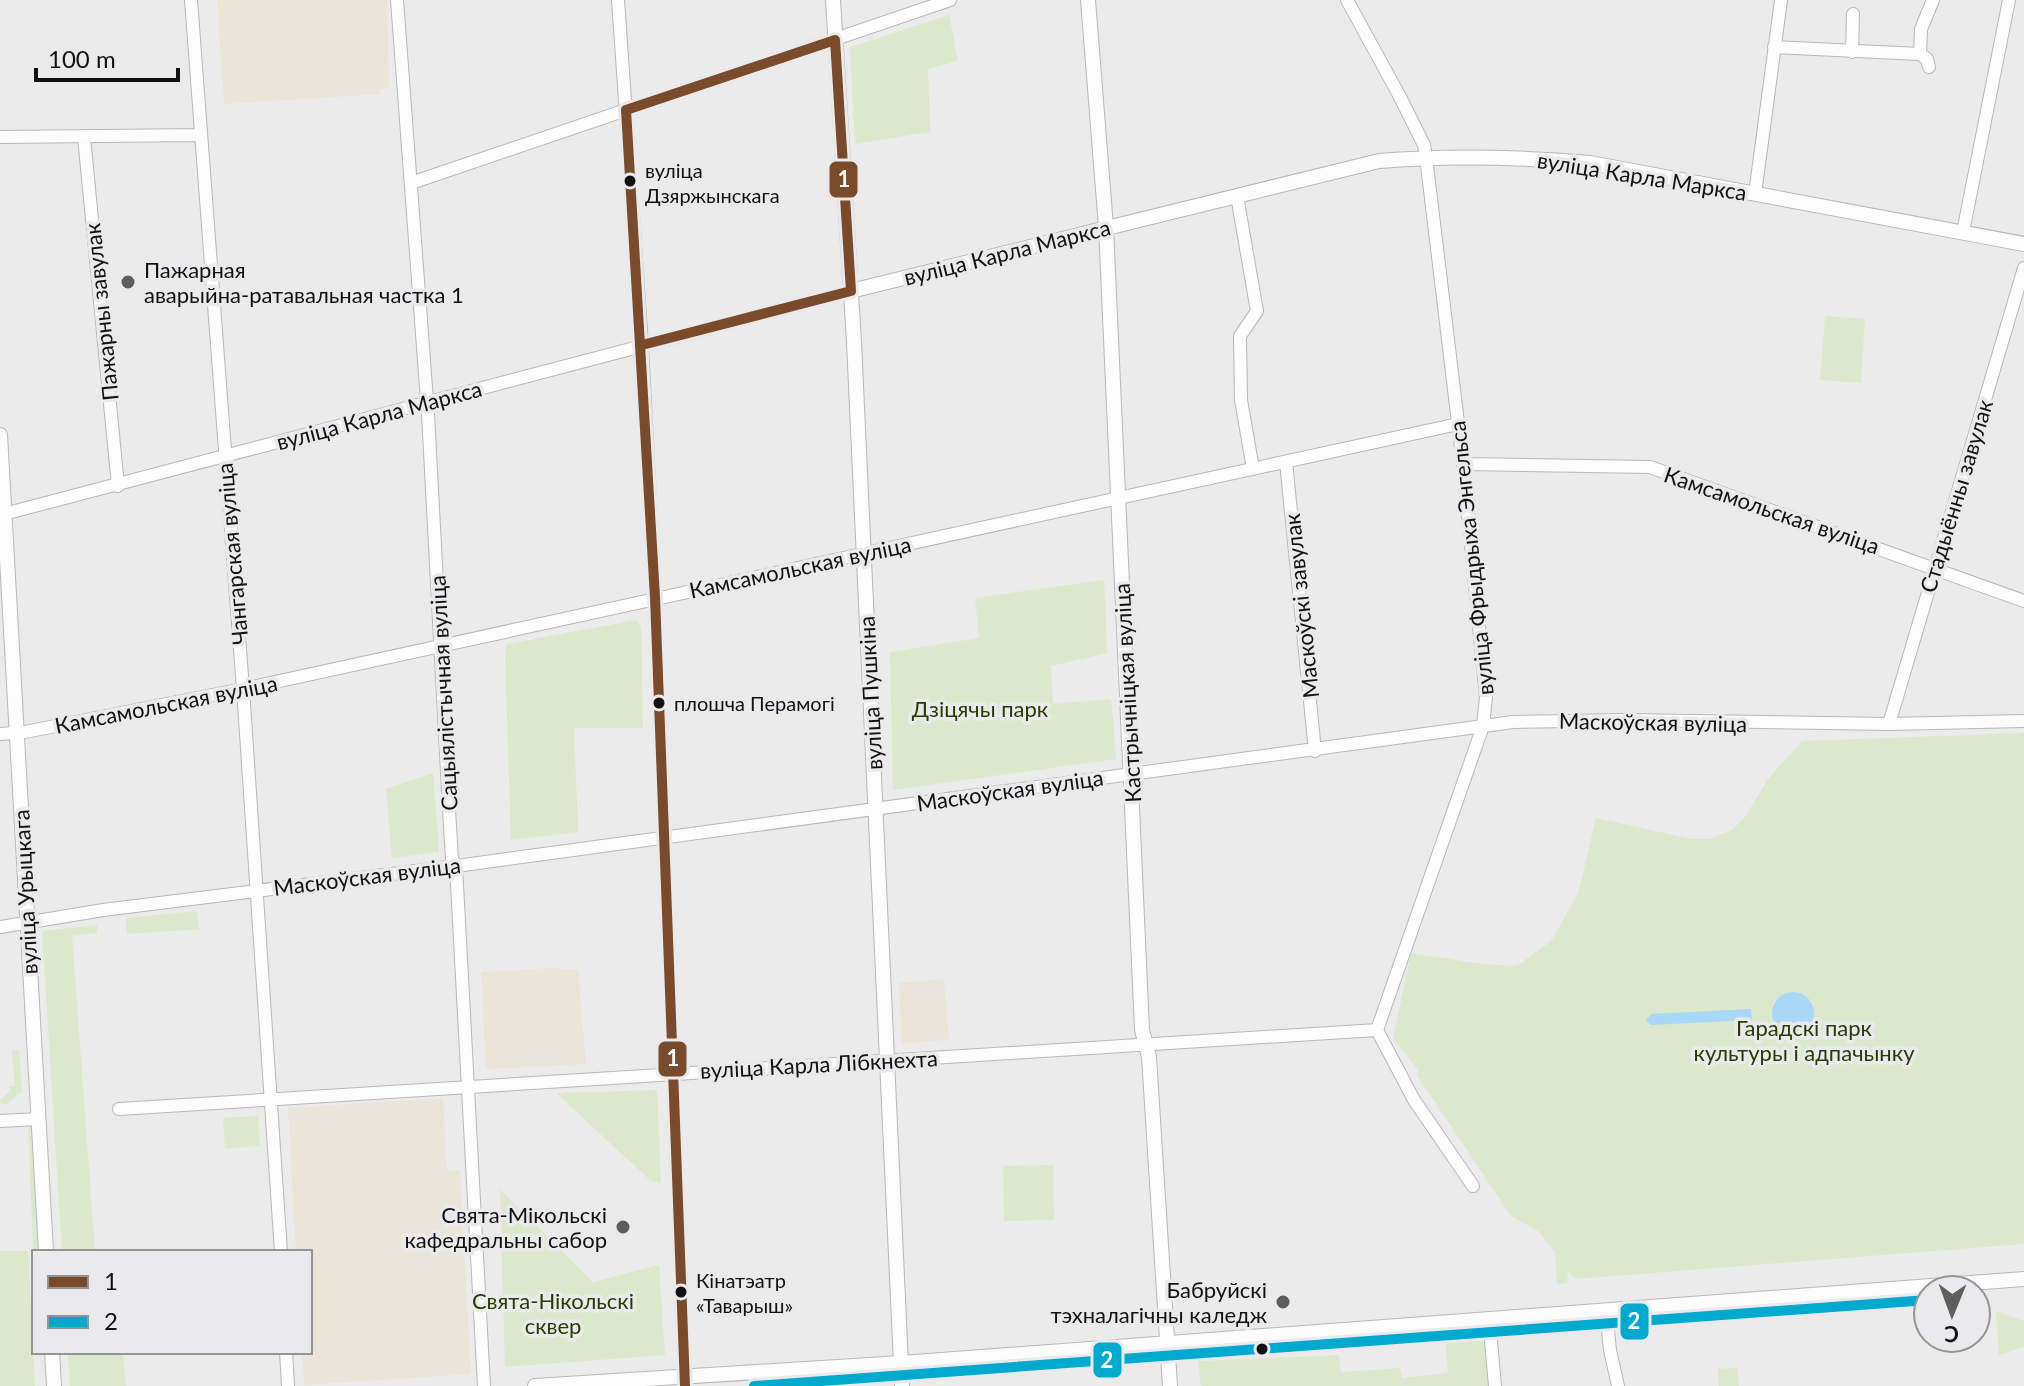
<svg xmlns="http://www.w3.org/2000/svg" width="2024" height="1386" viewBox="0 0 2024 1386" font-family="Lato,sans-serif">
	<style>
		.industrial { fill: #ebe4d9 }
		.green { fill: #dce8cb }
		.water { fill: #a8d7f7 }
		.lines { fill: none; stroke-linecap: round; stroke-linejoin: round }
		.minor-casing { stroke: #b7b7b7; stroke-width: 14 }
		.major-casing { stroke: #b7b7b7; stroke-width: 16 }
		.minor { stroke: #fcfcfc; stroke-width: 12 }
		.major { stroke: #fcfcfc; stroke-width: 14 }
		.bus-1-casing { stroke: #eaeaec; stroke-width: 16 }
		.bus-2-casing { stroke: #eaeaec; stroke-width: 16 }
		.bus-1 { stroke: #7a4b2a; stroke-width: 10 }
		.bus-2 { stroke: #00a9ce; stroke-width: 10 }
		.bus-dot { fill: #121213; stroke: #eaeaec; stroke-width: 3 }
		.poi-dot { fill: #5e5e5f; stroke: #eaeaec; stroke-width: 3 }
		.labels { text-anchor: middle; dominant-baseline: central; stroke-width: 7; stroke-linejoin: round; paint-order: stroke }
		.bus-label { font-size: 20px; fill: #121213; stroke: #eaeaec; text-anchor: start }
		.street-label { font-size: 22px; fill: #121213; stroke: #eaeaec }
		.poi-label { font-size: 22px; fill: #121213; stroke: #eaeaec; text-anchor: end }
		.park-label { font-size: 22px; fill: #293d00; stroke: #eaeaec }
		.line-badge { stroke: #eaeaec; stroke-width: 3 }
		.badge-label { font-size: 22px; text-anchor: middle; font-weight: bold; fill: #fff }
	</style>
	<rect width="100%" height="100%" fill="#ebebeb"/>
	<path class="industrial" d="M 217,0 L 387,0 L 389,88 L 380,89 L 380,94 L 224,104 Z
		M 553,968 L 578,970 L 586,1064 L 486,1069 L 481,972 Z
		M 944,979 L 949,1040 L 902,1043 L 899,983 Z
		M 443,1098 L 447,1170 L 460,1170 L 471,1374 L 304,1385 L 302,1352 L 310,1352 L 310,1252 L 296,1252 L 288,1108 Z"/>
	<path class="green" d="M 949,15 L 958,61 L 928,69 L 930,132 L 855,144 L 850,47 Z
		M 1825,316 L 1865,319 L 1861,383 L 1820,380 Z
		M 1104,580 L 1107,653 L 1051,666 L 1053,704 L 1111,699 L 1116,759 L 893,790 L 890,652 L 979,638 L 975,598 Z
		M 637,620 L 641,628 L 643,728 L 574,728 L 578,832 L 511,840 L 505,657 L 507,644 Z
		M 2024,733 L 2024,1244 L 1575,1279 L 1568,1271 L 1567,1283 L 1557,1284 L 1555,1252 L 1538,1231 L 1511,1216 L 1417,1075 L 1419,1071 L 1393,1038 L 1411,953 L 1482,964 L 1517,966 L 1551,941 L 1578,894 L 1596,818 L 1692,839 L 1710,839 L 1732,830 L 1745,817 L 1768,779 L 1802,741 Z
		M 433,773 L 439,852 L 392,858 L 386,789 Z
		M 197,911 L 199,929 L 127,934 L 126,918 Z
		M 97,925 L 97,933 L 72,936 L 95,1252 L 62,1252 L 42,931 Z
		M 12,1050 L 19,1050 L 22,1091 L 8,1104 L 0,1104 L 0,1100 L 11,1090 L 8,1087 L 15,1086 Z
		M 657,1090 L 661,1184 L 651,1181 L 556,1093 Z
		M 258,1116 L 260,1146 L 225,1149 L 223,1118 Z
		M 28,1119 L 38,1119 L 46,1251 L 33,1251 Z
		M 1053,1165 L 1054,1220 L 1004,1221 L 1003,1166 Z
		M 500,1189 L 593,1282 L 659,1265 L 665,1355 L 505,1367 Z
		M 0,1251 L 28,1251 L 35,1386 L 0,1386 Z
		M 1996,1311 L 2024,1321 L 2024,1347 L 1999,1355 Z
		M 1484,1338 L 1490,1386 L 1201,1386 L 1198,1361 L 1339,1355 L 1341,1372 L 1400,1368 L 1402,1378 L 1448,1373 L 1446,1342 Z
		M 68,1352 L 123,1352 L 126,1386 L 70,1386 Z
		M 1737,1368 L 1739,1386 L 1719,1386 L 1718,1369 Z"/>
	<path class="water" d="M1772 1013a21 21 0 1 1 42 0a21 21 0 1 1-42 0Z
		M 1751,1009 L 1752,1020 L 1651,1025 L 1646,1020 L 1651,1014 Z"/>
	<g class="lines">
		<g class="minor-casing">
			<path id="minor" d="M 191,0 L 243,689 L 281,1252
				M 397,0 L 428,414 L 449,810 L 452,859 L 456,866 L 484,1386
				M 618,0 L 642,345 L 655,597 L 685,1386
				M 1347,0 L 1399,95 L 1424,145 L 1426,157 L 1463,464 L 1486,697 L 1483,726 L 1377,1030 L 1414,1100 L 1473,1186
				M 1774,47 L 1920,54 L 1927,59 L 1929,67
				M 1852,52 L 1853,14
				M 1920,54 L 1921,29 L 1933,0
				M 0,137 L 200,135
				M 84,137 L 118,486
				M 411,183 L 950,0
				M 1755,194 L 1781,0
				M 1237,196 L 1257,311 L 1240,336 L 1241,400 L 1253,469
				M 1963,232 L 2009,0
				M 1286,462 L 1315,751
				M 1463,464 L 1650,467 L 2024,601
				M 4,514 L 851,291
				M 1889,724 L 2024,268
				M 0,734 L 25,732 L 243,689 L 1458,424
				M 0,927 L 103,910 L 456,866 L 1513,722 L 1623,720 L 1889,724 L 2024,721
				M 119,1109 L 1377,1030
				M 0,1121 L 38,1119
				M 1606,1311 L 1610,1350 L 1618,1386
				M 1489,1319 L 1495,1386
				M 286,1352 L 288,1386"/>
		</g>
		<g class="major-casing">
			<path id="major" d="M 833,0 L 854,342 L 902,1386
				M 1088,0 L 1106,227 L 1142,1030 L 1149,1057 L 1170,1386
				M 851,291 L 1379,161 C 1450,155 1520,157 1590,163 L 2024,244
				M 0,435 L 46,1252
				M 52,1352 L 54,1386
				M 535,1386 L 901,1363 L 2024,1279"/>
		</g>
		<use href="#minor" class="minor"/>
		<use href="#major" class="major"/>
		<g class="bus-1-casing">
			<path id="bus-1" d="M 642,345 L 851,291 L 835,40 L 626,110 L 655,597 L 685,1386"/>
		</g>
		<g class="bus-2-casing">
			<path id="bus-2" d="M 754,1386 L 1928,1300"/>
		</g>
		<use href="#bus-1" class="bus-1"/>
		<use href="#bus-2" class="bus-2"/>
	</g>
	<g class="bus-dot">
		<circle cx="630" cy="181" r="7"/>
		<circle cx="659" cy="703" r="7"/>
		<circle cx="681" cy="1292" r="7"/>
		<circle cx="1262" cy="1349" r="7"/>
	</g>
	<g class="poi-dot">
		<circle cx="128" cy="282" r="8"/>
		<circle cx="623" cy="1227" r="8"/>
		<circle cx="1283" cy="1302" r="8"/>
	</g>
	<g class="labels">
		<g class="bus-label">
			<text x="645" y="170">вуліца<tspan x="645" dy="25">Дзяржынскага</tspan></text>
			<text x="674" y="703">плошча Перамогі</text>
			<text x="696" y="1280">Кінатэатр<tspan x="696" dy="25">«Таварыш»</tspan></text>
		</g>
		<g class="street-label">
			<text transform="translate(1642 176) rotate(9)">вуліца Карла Маркса</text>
			<text transform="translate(1007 252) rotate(-14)">вуліца Карла Маркса</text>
			<text transform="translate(101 312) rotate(-96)">Пажарны завулак</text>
			<text transform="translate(379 415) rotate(-15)">вуліца Карла Маркса</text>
			<text transform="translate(1956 496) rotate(-73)">Стадыённы завулак</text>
			<text transform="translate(1772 510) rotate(19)">Камсамольская вуліца</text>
			<text transform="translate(232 554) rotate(-95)">Чангарская вуліца</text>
			<text transform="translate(1471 558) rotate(-96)">вуліца Фрыдрыха Энгельса</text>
			<text transform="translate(800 567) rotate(-12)">Камсамольская вуліца</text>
			<text transform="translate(1301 606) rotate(-96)">Маскоўскі завулак</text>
			<text transform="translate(443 693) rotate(-93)">Сацыялістычная вуліца</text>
			<text transform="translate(870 693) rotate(-93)">вуліца Пушкіна</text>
			<text transform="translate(1127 693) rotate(-93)">Кастрычніцкая вуліца</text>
			<text transform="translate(166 704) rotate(-11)">Камсамольская вуліца</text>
			<text transform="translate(1653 722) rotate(1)">Маскоўская вуліца</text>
			<text transform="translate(1010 790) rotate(-8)">Маскоўская вуліца</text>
			<text transform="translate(367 876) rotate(-7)">Маскоўская вуліца</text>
			<text transform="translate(25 892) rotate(-93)">вуліца Урыцкага</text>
			<text transform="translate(819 1064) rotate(-3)">вуліца Карла Лібкнехта</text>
		</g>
		<g class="poi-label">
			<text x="144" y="269" text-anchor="start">Пажарная<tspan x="144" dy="25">аварыйна-ратавальная частка 1</tspan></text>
			<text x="607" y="1214">Свята-Мікольскі<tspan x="607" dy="25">кафедральны сабор</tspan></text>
			<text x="1267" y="1289">Бабруйскі<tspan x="1267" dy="25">тэхналагічны каледж</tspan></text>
		</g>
		<g class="park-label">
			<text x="980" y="708">Дзіцячы парк</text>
			<text x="1804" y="1027">Гарадскі парк<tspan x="1804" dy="25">культуры і адпачынку</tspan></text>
			<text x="553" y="1300">Свята-Нікольскі<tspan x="553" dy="25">сквер</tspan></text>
		</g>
	</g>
	<g class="line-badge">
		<rect x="828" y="160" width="31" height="39" rx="8" fill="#7a4b2a"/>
		<rect x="657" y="1040" width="31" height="38" rx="8" fill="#7a4b2a"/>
		<rect x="1619" y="1302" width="31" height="39" rx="8" fill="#00a9ce"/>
		<rect x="1092" y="1341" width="31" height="38" rx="8" fill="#00a9ce"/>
	</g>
	<g class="badge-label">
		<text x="844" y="187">1</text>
		<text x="673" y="1066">1</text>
		<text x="1634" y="1329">2</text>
		<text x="1107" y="1368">2</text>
	</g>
	<rect x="32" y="1250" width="280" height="104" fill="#eaeaec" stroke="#949495" stroke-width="2"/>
	<rect x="48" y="1276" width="40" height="12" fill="#7a4b2a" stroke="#949495" stroke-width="2"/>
	<text x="104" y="1290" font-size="24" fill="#121213">1</text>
	<rect x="48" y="1316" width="40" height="12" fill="#00a9ce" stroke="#949495" stroke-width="2"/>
	<text x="104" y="1330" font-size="24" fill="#121213">2</text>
	<g transform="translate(1952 1314) rotate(181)"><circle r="38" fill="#eaeaec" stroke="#949495" stroke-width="2"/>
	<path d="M0-6L14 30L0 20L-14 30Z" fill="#5e5e5f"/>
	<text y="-12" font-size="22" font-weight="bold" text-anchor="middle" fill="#121213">С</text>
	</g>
	<path d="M36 68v12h142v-12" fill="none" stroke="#121213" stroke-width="4"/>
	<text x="48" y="68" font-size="24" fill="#121213" stroke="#eaeaec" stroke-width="6" paint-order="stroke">100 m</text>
</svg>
